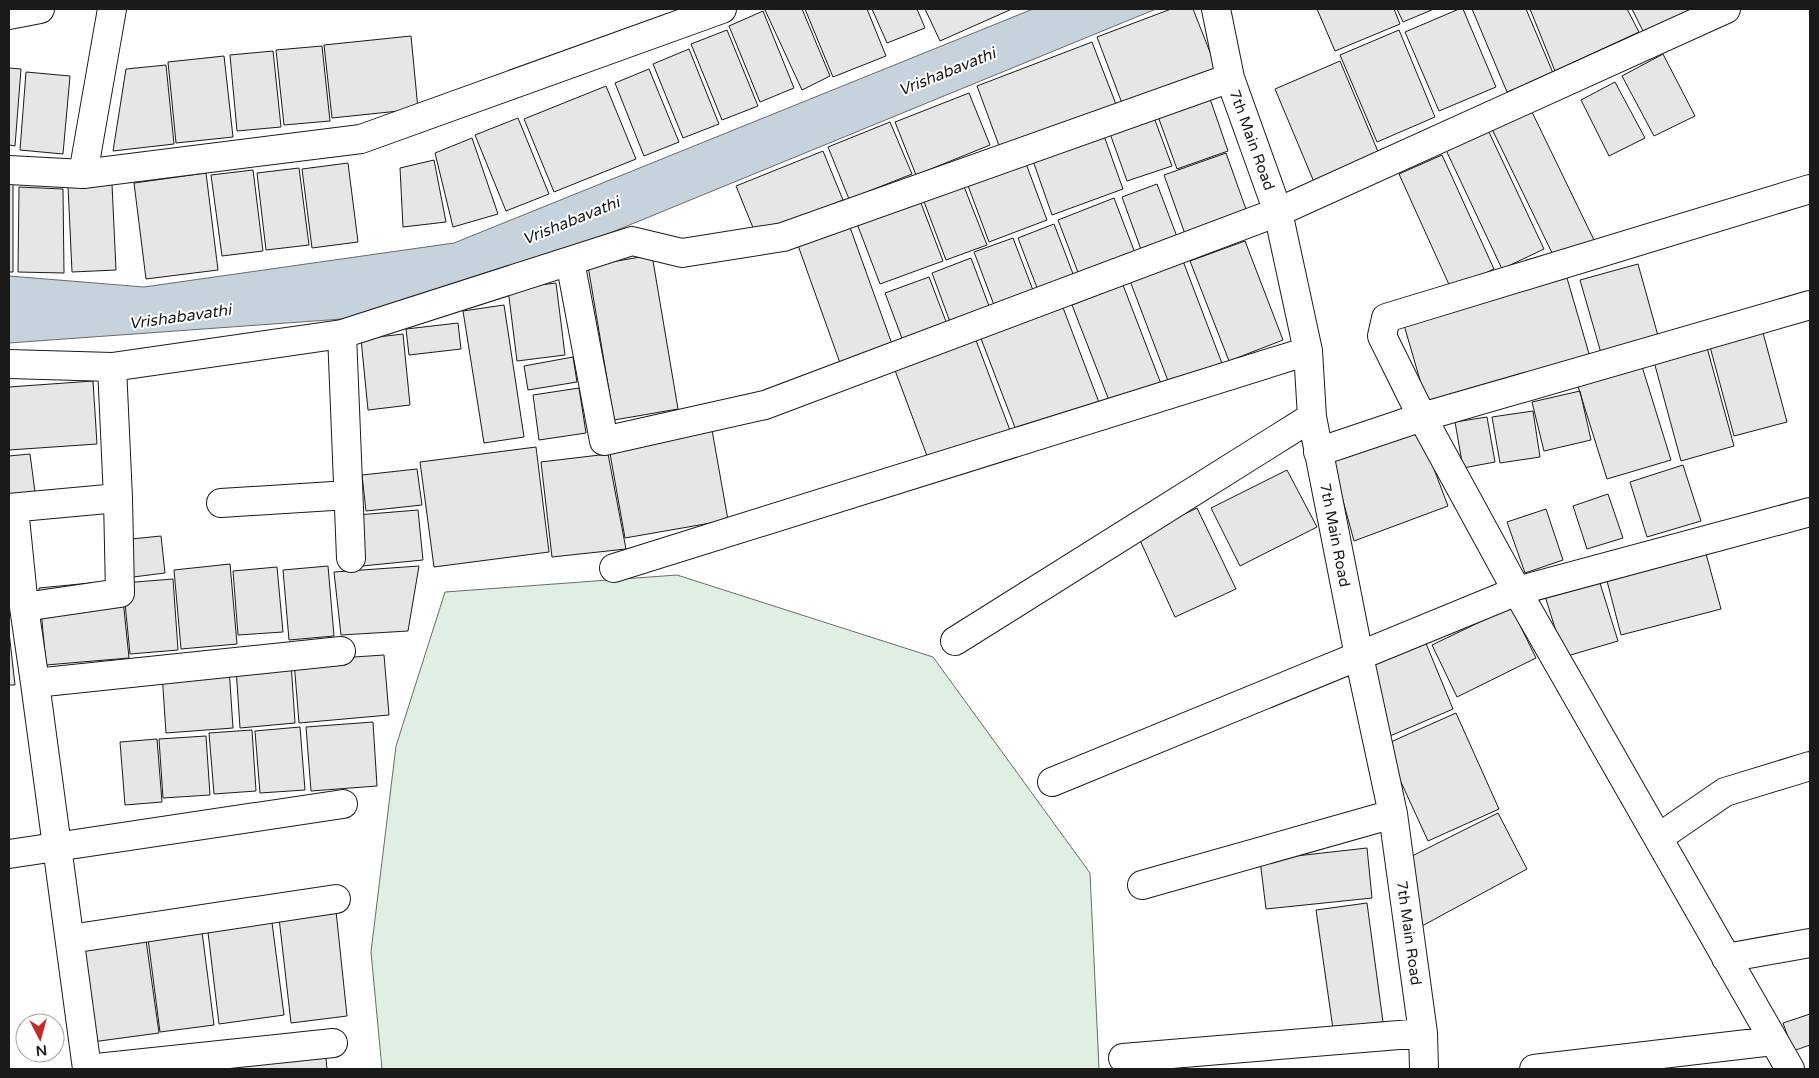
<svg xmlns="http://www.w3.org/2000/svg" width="1819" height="1078" viewBox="0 0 1819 1078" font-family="'Varela Round',sans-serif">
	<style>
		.green { fill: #e0efe3; stroke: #6a6a6a }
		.water { fill: #c6d2dc; stroke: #6a6a6a }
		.building { fill: #e6e6e6; stroke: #1a1a1a }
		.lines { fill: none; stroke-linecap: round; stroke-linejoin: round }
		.street-casing { stroke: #1a1a1a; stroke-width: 30 }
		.secondary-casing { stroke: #1a1a1a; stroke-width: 30 }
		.street { stroke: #fff; stroke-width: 28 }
		.secondary { stroke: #fff; stroke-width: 28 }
		.labels { text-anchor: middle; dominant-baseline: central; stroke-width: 4; stroke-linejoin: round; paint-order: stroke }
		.street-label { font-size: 15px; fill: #1a1a1a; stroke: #fff }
		.water-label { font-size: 16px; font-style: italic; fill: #1a1a1a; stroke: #fff }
	</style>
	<rect width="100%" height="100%" fill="#fff"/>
	<path class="green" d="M 677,575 L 933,657 L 1090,873 L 1099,1069 L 382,1069 L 371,952 L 396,746 L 445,592 Z"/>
	<path class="water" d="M 1033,9 L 1156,9 L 610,233 L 468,287 L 342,319 L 9,343 L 9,276 L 144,287 L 454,243 Z"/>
	<path class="building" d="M 767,9 L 802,9 L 830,76 L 802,90 L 765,10 Z
		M 805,9 L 867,9 L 886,56 L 833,77 Z
		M 872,9 L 917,9 L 925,28 L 887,43 Z
		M 925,9 L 1012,9 L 940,41 Z
		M 1171,9 L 1193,9 L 1217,70 L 1123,106 L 1097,37 Z
		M 1317,9 L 1394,9 L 1400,24 L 1335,51 Z
		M 1397,9 L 1434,9 L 1403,22 Z
		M 1459,9 L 1463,9 L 1496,87 L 1439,111 L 1405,32 Z
		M 1472,9 L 1526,9 L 1553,73 L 1507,92 Z
		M 1530,9 L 1627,9 L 1639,32 L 1555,71 Z
		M 1632,9 L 1693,9 L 1644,33 Z
		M 763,11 L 794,88 L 760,102 L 729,26 Z
		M 727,30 L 758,106 L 722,120 L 691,44 Z
		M 1399,30 L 1435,117 L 1377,142 L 1340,55 Z
		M 411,36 L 418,109 L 332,118 L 324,45 Z
		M 1092,42 L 1117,107 L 1001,151 L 977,86 Z
		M 322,46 L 330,121 L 284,125 L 276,50 Z
		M 689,49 L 719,124 L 683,138 L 653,64 Z
		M 273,51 L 281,127 L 237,131 L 230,55 Z
		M 1663,54 L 1695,116 L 1654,136 L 1622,76 Z
		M 224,56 L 233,137 L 176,143 L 168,62 Z
		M 1340,61 L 1379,154 L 1314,182 L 1275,89 Z
		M 166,65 L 174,144 L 113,151 L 126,69 Z
		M 9,68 L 21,69 L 15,146 L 9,145 Z
		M 649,69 L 679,142 L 644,156 L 615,83 Z
		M 26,72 L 70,76 L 63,154 L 20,150 Z
		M 1615,82 L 1645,138 L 1609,156 L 1581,100 Z
		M 606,86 L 636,159 L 554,192 L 524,119 Z
		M 1207,90 L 1228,151 L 1177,169 L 1155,108 Z
		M 969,93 L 990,145 L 916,175 L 895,122 Z
		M 1531,110 L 1594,240 L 1555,259 L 1492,129 Z
		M 1152,112 L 1172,166 L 1127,181 L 1108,128 Z
		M 518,118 L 549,194 L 506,211 L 475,135 Z
		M 890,122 L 912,174 L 849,199 L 828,147 Z
		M 1487,128 L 1544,249 L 1502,269 L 1445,148 Z
		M 1103,133 L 1123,189 L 1052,215 L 1032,158 Z
		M 472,138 L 498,214 L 453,227 L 435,153 Z
		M 823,151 L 843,200 L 756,235 L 736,186 Z
		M 1226,153 L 1247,212 L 1185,234 L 1164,175 Z
		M 1442,155 L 1494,269 L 1451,289 L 1399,174 Z
		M 434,160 L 446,222 L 403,227 L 400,168 Z
		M 1025,161 L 1047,220 L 989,242 L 967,183 Z
		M 348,163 L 358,242 L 312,248 L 302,169 Z
		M 299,168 L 309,245 L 266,250 L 257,173 Z
		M 253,170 L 263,251 L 222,256 L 211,175 Z
		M 206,173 L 218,270 L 146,279 L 134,183 Z
		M 9,180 L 13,180 L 13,272 L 9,272 Z
		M 112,184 L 116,270 L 72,272 L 68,186 Z
		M 963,184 L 987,245 L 946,260 L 923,199 Z
		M 1157,184 L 1179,242 L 1143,255 L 1122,197 Z
		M 19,187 L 63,189 L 64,273 L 18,272 Z
		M 919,198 L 943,261 L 880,284 L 856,221 Z
		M 1114,198 L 1135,253 L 1079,275 L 1058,220 Z
		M 847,219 L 892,344 L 840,363 L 795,237 Z
		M 1054,224 L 1075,279 L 1039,293 L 1018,238 Z
		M 1013,238 L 1036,298 L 997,313 L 974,252 Z
		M 1245,241 L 1283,340 L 1229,361 L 1190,261 Z
		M 652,255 L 678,409 L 614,420 L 588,266 Z
		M 971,258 L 992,314 L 953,330 L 932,273 Z
		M 1183,261 L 1223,366 L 1170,386 L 1130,281 Z
		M 1638,264 L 1660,343 L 1603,360 L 1580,280 Z
		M 929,277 L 950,332 L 906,349 L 885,293 Z
		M 1567,278 L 1592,364 L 1429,411 L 1404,325 Z
		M 556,283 L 565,355 L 517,361 L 508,289 Z
		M 1123,285 L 1163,389 L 1112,408 L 1072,305 Z
		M 504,305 L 524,437 L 484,443 L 463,311 Z
		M 1062,305 L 1103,413 L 1019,438 L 980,336 Z
		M 458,323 L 461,349 L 409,355 L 406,329 Z
		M 1762,329 L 1787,422 L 1734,436 L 1709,343 Z
		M 403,334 L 410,405 L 368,410 L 361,339 Z
		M 974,335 L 1011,433 L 930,464 L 893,365 Z
		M 1706,344 L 1734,446 L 1681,461 L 1653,358 Z
		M 573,357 L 577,382 L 528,390 L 524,366 Z
		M 1640,360 L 1671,460 L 1607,479 L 1576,380 Z
		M 93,381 L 97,444 L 9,450 L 9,387 Z
		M 579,388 L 586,433 L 539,440 L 533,395 Z
		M 1580,391 L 1591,440 L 1544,451 L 1532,402 Z
		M 1533,411 L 1540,457 L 1500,463 L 1492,417 Z
		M 1487,417 L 1495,462 L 1463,468 L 1455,422 Z
		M 1418,427 L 1448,506 L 1354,541 L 1332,460 Z
		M 712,430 L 728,520 L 625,538 L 609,448 Z
		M 536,447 L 549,552 L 434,567 L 420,462 Z
		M 30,454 L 35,492 L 9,495 L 9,456 Z
		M 608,454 L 626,549 L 552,557 L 541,462 Z
		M 1683,465 L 1701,521 L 1647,537 L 1630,482 Z
		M 417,469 L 422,505 L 366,511 L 362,475 Z
		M 1287,470 L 1317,527 L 1240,566 L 1211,508 Z
		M 1608,494 L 1623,538 L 1587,549 L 1573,506 Z
		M 1197,508 L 1236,589 L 1175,617 L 1138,536 Z
		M 1546,509 L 1563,560 L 1525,573 L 1507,522 Z
		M 418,510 L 423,560 L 362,566 L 357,515 Z
		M 161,536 L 165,573 L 125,578 L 121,540 Z
		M 1705,550 L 1721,609 L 1621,635 L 1606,577 Z
		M 230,564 L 237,644 L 181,649 L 174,570 Z
		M 328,566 L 334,636 L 289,640 L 283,570 Z
		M 419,566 L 408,631 L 341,635 L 334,572 Z
		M 277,567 L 283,632 L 238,635 L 233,571 Z
		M 173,579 L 178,650 L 130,654 L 123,583 Z
		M 121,580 L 129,658 L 46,665 L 39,588 Z
		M 1599,580 L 1618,641 L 1564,657 L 1545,596 Z
		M 1511,607 L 1536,658 L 1457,697 L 1432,645 Z
		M 9,632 L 15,685 L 9,685 Z
		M 1425,641 L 1453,709 L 1383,739 L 1372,662 Z
		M 384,655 L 389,715 L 299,723 L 294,661 Z
		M 291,663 L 295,723 L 240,728 L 236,668 Z
		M 229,668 L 233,728 L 166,733 L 162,673 Z
		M 1456,713 L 1499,809 L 1428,841 L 1384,745 Z
		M 373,722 L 377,786 L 311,791 L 306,727 Z
		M 300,727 L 305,790 L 260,793 L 255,731 Z
		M 252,730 L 256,791 L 214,794 L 209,733 Z
		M 206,736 L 210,795 L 163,798 L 159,739 Z
		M 157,739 L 162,802 L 125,805 L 120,742 Z
		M 1498,813 L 1527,869 L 1422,926 L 1408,858 Z
		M 1367,848 L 1372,898 L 1266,909 L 1260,860 Z
		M 1367,903 L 1383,1022 L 1333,1029 L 1316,910 Z
		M 336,911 L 347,1016 L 291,1023 L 279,918 Z
		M 271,915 L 284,1015 L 219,1024 L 207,924 Z
		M 201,924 L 214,1025 L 160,1032 L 147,931 Z
		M 145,933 L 159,1033 L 92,1042 L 78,942 Z
		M 1810,1014 L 1810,1045 L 1793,1051 L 1783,1023 Z
		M 326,1058 L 327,1069 L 201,1069 Z"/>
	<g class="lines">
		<g class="street-casing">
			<path id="street" d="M 1216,9 L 1230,78 L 1278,212 L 1308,351 L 1312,417 L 1359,656 L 1393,814 L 1423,1033 L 1424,1069
				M 9,15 L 40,9
				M 83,174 L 112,9
				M 570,261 L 604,441 L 765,405 L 1278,212 L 1726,9
				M 342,334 L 351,558
				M 9,364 L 112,367 L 342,334 L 632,241 L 682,253 L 783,237 L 1230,78
				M 1318,452 L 1422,417 L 1810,305
				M 221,503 L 348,495
				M 9,508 L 118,498 L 112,367
				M 14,508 L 24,607 L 35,683 L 87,1069
				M 614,568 L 1308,351
				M 24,607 L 120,593 L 118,498
				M 955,641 L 1312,417
				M 35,683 L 341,651
				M 1052,782 L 1517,591 L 1810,512
				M 1658,838 L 1725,792 L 1810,766
				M 9,854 L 343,804
				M 1142,885 L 1393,814
				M 70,939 L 336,899
				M 1726,958 L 1810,943
				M 1123,1058 L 1423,1033
				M 87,1069 L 333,1043
				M 1534,1069 L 1773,1041
				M 1790,1069 L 1517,591 L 1422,417 L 1382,336 L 1386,318 L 1810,189"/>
		</g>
		<g class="secondary-casing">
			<path id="secondary" d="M 9,170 L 83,174 L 361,139 L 722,9"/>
		</g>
		<use href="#street" class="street"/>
		<use href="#secondary" class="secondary"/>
	</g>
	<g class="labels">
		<g class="street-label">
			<text transform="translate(1252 140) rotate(70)">7th Main Road</text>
			<text transform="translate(1335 535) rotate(79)">7th Main Road</text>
			<text transform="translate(1409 933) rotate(82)">7th Main Road</text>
		</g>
		<g class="water-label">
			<text transform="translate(947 72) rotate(-22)">Vrishabavathi</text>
			<text transform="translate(571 221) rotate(-22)">Vrishabavathi</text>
			<text transform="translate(180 317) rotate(-8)">Vrishabavathi</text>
		</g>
	</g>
	<rect width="1819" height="1078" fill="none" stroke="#1a1a1a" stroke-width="20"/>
	<g transform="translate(40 1038) rotate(174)"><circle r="24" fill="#ffffff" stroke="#a3a3a3"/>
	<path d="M0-4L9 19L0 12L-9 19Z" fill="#c62828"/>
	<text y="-8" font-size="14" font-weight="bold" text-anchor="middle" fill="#1a1a1a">N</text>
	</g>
</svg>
